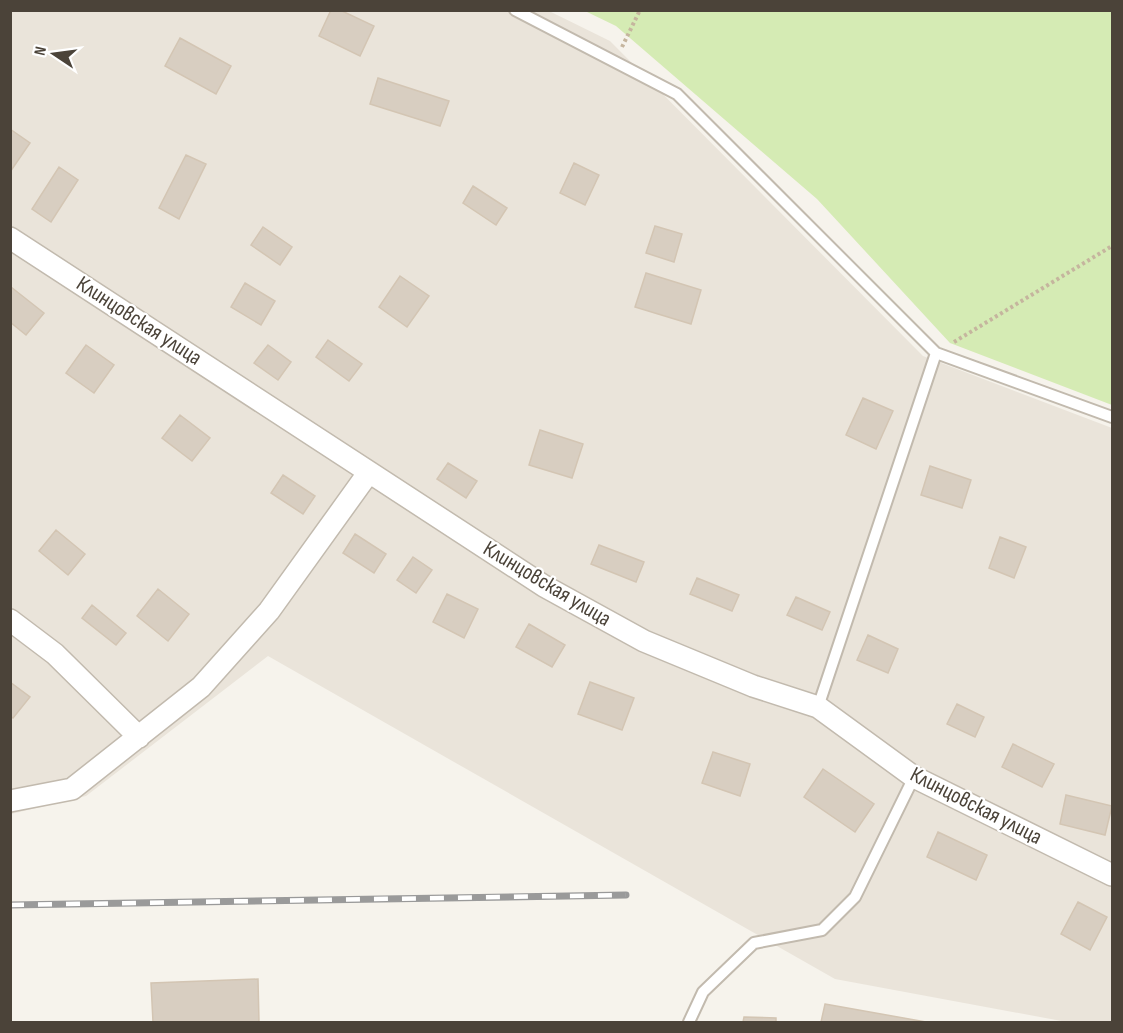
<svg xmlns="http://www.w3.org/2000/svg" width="1123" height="1033" viewBox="0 0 1123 1033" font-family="'Sofia Sans Condensed',sans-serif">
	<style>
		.residential { fill: #eae4da }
		.green { fill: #d5ebb4 }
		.building { fill: #d8cec1; stroke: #d3c5b3; stroke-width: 1.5 }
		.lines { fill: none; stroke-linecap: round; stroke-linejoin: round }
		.lane-casing { stroke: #c2baae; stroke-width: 14 }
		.street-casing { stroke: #c2baae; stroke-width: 24 }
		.path { stroke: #c5b59e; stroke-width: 4; stroke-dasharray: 3 3; stroke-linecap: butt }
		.lane { stroke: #fff; stroke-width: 10 }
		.street { stroke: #fff; stroke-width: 21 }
		.rail-casing { stroke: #9a9a9a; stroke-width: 7 }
		.rail { stroke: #fff; stroke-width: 4.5; stroke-dasharray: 14; stroke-linecap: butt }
		.labels { text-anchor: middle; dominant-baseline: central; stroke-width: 4.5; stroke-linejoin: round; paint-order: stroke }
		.street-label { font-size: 22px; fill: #4b4339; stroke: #fff }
	</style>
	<rect width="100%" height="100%" fill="#f6f3ec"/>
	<path class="residential" d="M 10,11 L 549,11 L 610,41 L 923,356 L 1112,428 L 1112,1022 L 1067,1022 L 835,979 L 268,656 L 86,796 L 11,814 Z"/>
	<path class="green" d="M 585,11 L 1112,11 L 1112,405 L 950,343 L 817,199 L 616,26 Z"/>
	<path class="building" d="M 331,10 L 340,10 L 374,26 L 360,56 L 319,36 Z
		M 180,38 L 231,66 L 216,94 L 165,66 Z
		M 378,78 L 449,101 L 440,126 L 370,104 Z
		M 10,129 L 30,143 L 10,172 Z
		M 186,155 L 206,164 L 179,219 L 159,208 Z
		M 574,163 L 599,175 L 585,205 L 560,193 Z
		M 59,167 L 78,180 L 51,222 L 32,209 Z
		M 473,186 L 507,208 L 496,225 L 463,203 Z
		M 655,226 L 682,234 L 674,262 L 646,253 Z
		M 263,227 L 292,247 L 280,265 L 251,245 Z
		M 646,273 L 701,290 L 691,324 L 635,307 Z
		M 400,276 L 429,296 L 407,327 L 379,307 Z
		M 245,283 L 275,301 L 261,325 L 231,307 Z
		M 11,287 L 44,313 L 26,335 L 10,322 Z
		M 328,340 L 362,364 L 349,381 L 316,357 Z
		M 86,345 L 114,365 L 94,393 L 66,373 Z
		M 268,345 L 291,362 L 278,380 L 254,363 Z
		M 863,398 L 893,411 L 876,449 L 846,435 Z
		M 180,415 L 210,438 L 192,461 L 162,438 Z
		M 540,430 L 583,444 L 572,478 L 529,465 Z
		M 448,463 L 477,481 L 466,498 L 437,479 Z
		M 930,466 L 971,480 L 962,508 L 921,495 Z
		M 283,475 L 315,496 L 303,514 L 271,493 Z
		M 56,530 L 85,554 L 68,575 L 39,551 Z
		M 355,534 L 386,554 L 374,573 L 343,553 Z
		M 1000,537 L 1026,547 L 1014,578 L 989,568 Z
		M 599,545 L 644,562 L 636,582 L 591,564 Z
		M 413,557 L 432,570 L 416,593 L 397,580 Z
		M 697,578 L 739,595 L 732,611 L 690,594 Z
		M 158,589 L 189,614 L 168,641 L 137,616 Z
		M 447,594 L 478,609 L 464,638 L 433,622 Z
		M 796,597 L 830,612 L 822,630 L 787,615 Z
		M 92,605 L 126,633 L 116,645 L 82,618 Z
		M 529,624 L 565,645 L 552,667 L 516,647 Z
		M 868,635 L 898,649 L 888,673 L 857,660 Z
		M 10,682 L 30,697 L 13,718 L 10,716 Z
		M 590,682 L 634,698 L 622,730 L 578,714 Z
		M 957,704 L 984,717 L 975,737 L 947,724 Z
		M 1013,744 L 1054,764 L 1042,787 L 1002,767 Z
		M 713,752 L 750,764 L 740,796 L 702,783 Z
		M 823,769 L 874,804 L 855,832 L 804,797 Z
		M 1066,795 L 1112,806 L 1105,835 L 1060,824 Z
		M 938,832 L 987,855 L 976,880 L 927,857 Z
		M 1078,902 L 1107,917 L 1090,950 L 1061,934 Z
		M 258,979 L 259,1022 L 153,1022 L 151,983 Z
		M 825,1004 L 926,1022 L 821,1022 Z
		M 744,1017 L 776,1018 L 776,1022 L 743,1022 Z"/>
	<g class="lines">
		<g class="lane-casing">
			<path id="lane" d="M 515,10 L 677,94 L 936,353 L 1112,417
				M 818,707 L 936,353
				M 689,1022 L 703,992 L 754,943 L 822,930 L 855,897 L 914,777"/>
		</g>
		<g class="street-casing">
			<path id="street" d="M 10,238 L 544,586 L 644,641 L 753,686 L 818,707 L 914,777 L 1112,875
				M 10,620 L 55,654 L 139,737
				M 10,801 L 72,789 L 201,687 L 269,611 L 369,472"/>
		</g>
		<path class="path" d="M 622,47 L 640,10
			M 954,342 L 1112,246"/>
		<use href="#lane" class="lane"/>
		<use href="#street" class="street"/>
		<g class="rail-casing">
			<path id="rail" d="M 10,905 L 626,895"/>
		</g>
		<use href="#rail" class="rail"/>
	</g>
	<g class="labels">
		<g class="street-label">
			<text transform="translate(139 321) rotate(33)">Клинцовская улица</text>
			<text transform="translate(547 584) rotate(31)">Клинцовская улица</text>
			<text transform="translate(976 806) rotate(27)">Клинцовская улица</text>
		</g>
	</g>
	<rect width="1123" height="1033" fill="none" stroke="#4b4339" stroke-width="24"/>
	<g transform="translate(54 54) rotate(283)" stroke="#ffffff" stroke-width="4.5" paint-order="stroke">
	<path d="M0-4.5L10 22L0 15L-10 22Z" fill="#4b4339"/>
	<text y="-9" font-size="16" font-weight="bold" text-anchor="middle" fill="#4b4339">N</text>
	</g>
</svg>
